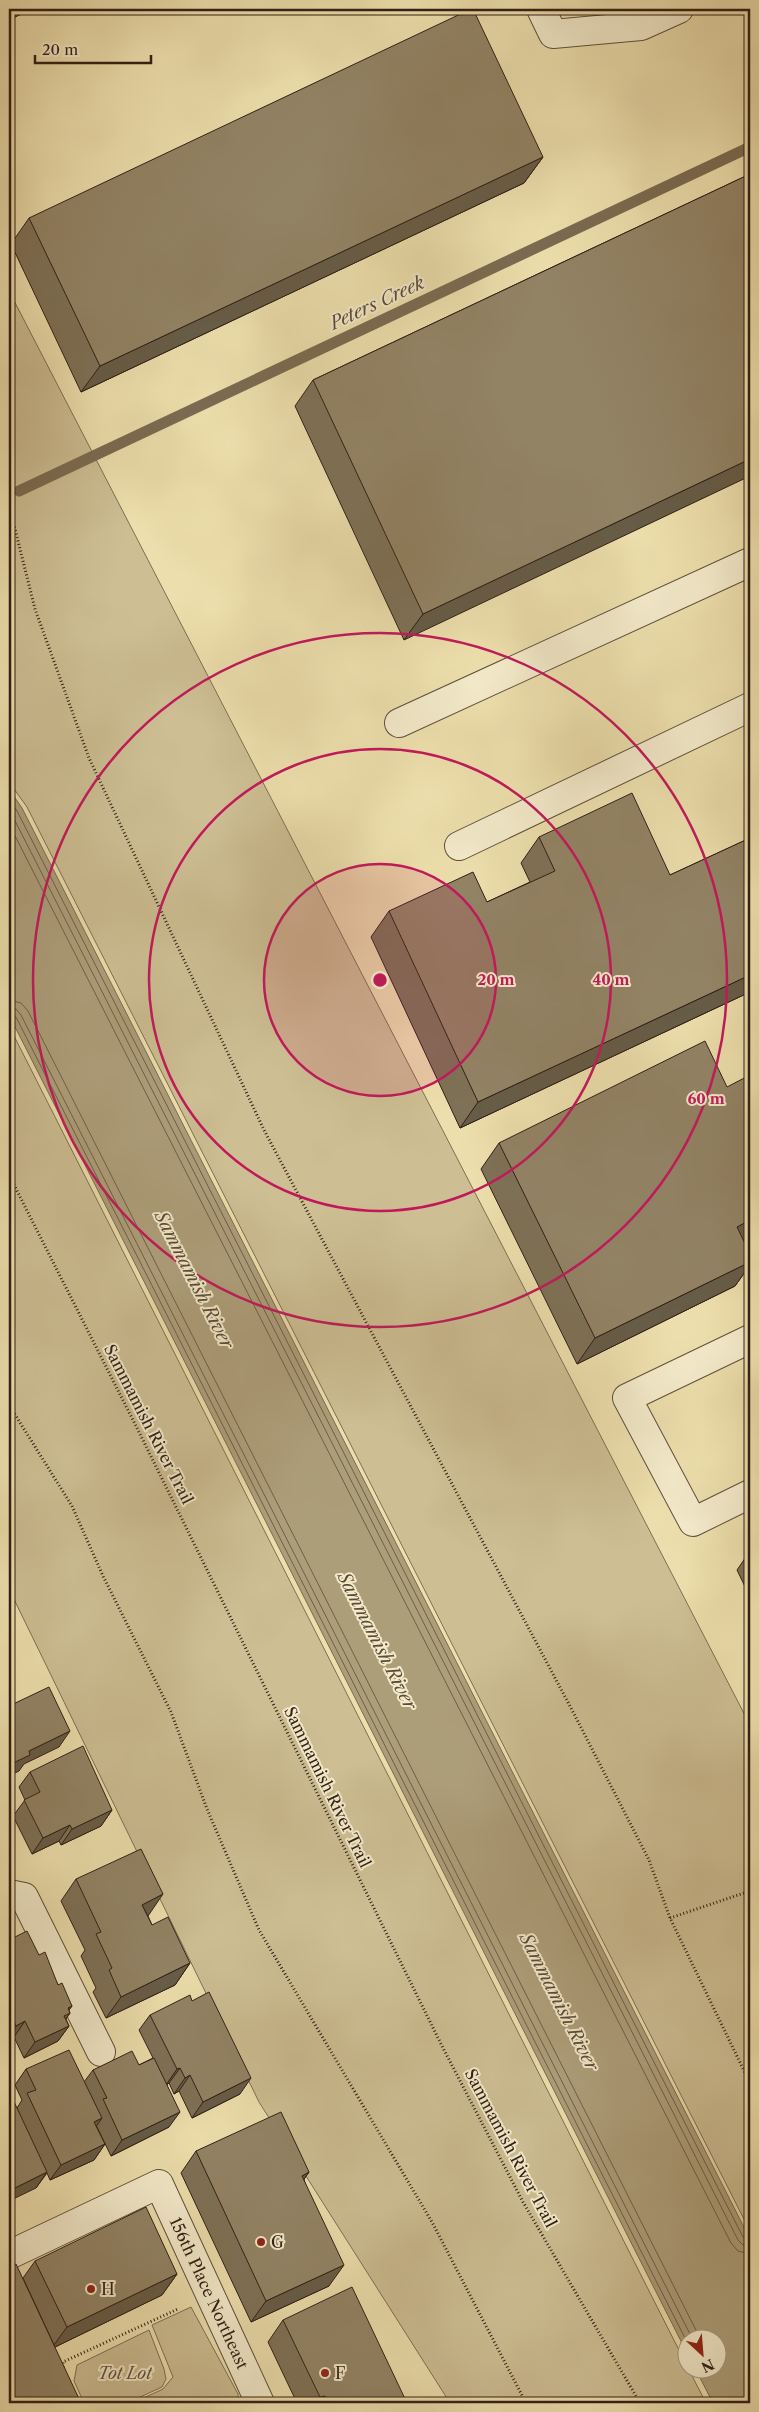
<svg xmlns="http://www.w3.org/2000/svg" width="759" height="2412" viewBox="0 0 759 2412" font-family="'Libre Caslon Text',serif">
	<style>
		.green { fill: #cdbe93; stroke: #7e6e54 }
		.water { fill: #ad9e7a; stroke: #7b6b52 }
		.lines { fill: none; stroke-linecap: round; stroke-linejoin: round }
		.shore { stroke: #6e5e48; stroke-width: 1 }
		.stream { stroke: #7b6b52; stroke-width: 11 }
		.minor-casing { stroke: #5f4f3c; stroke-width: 30 }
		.path { stroke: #301f16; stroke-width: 3; stroke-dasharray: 1 2.5; stroke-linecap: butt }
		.minor { stroke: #f3eaca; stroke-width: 28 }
		.wall { fill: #7e7157; stroke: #301f16 }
		.shaded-wall { fill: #665c47; stroke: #301f16 }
		.building { fill: #928365; stroke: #301f16 }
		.ring { fill: none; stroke: #c2185b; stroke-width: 2.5 }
		.poi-dot { fill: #8f2418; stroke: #f3eaca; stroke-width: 2 }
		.labels { text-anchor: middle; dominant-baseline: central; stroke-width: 4; stroke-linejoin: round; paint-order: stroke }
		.street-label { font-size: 16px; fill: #301f16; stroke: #f3eaca }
		.poi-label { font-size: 16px; fill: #301f16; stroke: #f3eaca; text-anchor: start }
		.park-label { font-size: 16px; font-style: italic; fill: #5f4f3c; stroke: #f3eaca }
		.water-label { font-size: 18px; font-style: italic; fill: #5c4b39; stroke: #f3eaca }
		.centre { fill: #c2185b; stroke: #f3eaca; stroke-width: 2.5 }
		.ring-label { font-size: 15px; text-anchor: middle; font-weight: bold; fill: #c2185b; stroke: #f3eaca; stroke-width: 4; stroke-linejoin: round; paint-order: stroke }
	</style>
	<rect width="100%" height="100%" fill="#eddfad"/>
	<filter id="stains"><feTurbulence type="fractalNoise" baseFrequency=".004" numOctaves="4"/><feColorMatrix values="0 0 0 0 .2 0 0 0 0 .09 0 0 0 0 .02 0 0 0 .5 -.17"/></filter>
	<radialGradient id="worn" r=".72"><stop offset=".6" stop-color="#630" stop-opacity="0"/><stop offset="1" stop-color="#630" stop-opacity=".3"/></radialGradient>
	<path class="green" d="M 9,291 L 750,1725 L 750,2231 L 27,807 L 9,782 Z
		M 9,1026 L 686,2364 L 686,2370 L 689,2370 L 706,2403 L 450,2403 L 259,2102 L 9,1589 Z
		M 191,2307 L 238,2394 L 239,2403 L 133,2403 L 163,2389 L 173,2377 L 152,2325 Z
		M 149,2330 L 164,2369 L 166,2379 L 162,2387 L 127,2403 L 84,2403 L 74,2381 L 77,2365 Z"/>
	<path class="water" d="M 9,789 L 22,808 L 750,2239 L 750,2403 L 713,2403 L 696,2370 L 716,2370 L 716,2340 L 686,2340 L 686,2351 L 9,1015 Z"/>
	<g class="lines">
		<path class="shore" d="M 9,798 L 17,811 L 743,2237 L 750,2240
			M 9,809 L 738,2240 L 743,2245 L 750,2247
			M 9,824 L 731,2243 L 738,2251 L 750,2254
			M 9,1000 L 21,1003 L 28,1011 L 701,2340
			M 9,1008 L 16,1009 L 21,1015 L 693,2340
			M 9,1014 L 16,1017 L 686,2340"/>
		<path class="stream" d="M 19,491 L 750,147"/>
		<g class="minor-casing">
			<g id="minor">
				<path d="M 541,9 L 553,34 L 641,26 L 679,9"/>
				<path d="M 399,723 L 750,562"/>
				<path d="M 459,846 L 750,707"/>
				<path d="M 750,1339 L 627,1398 L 693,1522 L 750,1494"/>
				<path d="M 9,1894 L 24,1897 L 101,2052"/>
				<path id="s1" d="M 9,2255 L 159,2184 L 260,2403"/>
			</g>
		</g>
		<path class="path" d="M 9,518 L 14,525 L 35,609 L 89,758 L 264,1130 L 571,1708 L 649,1860 L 670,1918 L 750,2083
			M 9,1175 L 136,1426 L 443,2048 L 523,2202 L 640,2403
			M 9,1405 L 72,1506 L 103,1576 L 171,1712 L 207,1809 L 259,1930 L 432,2222 L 526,2403
			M 670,1918 L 744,1893 L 750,1889
			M 63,2367 L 63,2362 L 178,2309"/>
		<use href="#minor" class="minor"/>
	</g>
	<path class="wall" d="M 543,157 L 524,183 L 81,392 L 11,244 L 29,218 Z
		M 750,174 L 404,640 L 295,406 L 313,380 Z
		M 539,837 L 670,875 L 750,838 L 750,992 L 460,1128 L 371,937 L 389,911 L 487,902 L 530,882 L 521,863 Z
		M 499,1143 L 743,1240 L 750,1254 L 750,1265 L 735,1286 L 577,1364 L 481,1169 Z
		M 750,1551 L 750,1597 L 737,1570 Z
		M 30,1772 L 112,1810 L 101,1826 L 61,1845 L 59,1841 L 32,1854 L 13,1816 L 25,1800 L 19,1787 Z
		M 76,1879 L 148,1916 L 152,1925 L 190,1963 L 175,1985 L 106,2018 L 93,1992 L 96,1988 L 81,1956 L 85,1950 L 61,1901 Z
		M 9,1940 L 39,1955 L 72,2006 L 69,2010 L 70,2013 L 66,2019 L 69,2026 L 58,2041 L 24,2058 L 14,2037 L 9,2040 Z
		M 150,2015 L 240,2094 L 192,2118 L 179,2091 L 174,2094 L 169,2083 L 167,2084 L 169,2127 L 111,2156 L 96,2125 L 96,2126 L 105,2144 L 94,2160 L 50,2180 L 47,2173 L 36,2188 L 17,2108 L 22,2100 L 15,2085 L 26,2069 L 84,2082 L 93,2070 L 139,2065 L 153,2058 L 139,2030 Z
		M 196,2151 L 309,2172 L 304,2179 L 329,2286 L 251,2322 L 181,2173 Z
		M 35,2261 L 177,2274 L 162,2295 L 55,2347 L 23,2278 Z
		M 283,2320 L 407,2403 L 297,2403 L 268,2342 Z"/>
	<path class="shaded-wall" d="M 9,9 L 32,9 L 9,20 Z
		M 543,157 L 524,183 L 81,392 L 100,366 Z
		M 750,459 L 750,476 L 404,640 L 423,614 Z
		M 750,975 L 750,992 L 460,1128 L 478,1102 Z
		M 750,1220 L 750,1237 L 718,1253 L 737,1227 Z
		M 750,1262 L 750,1265 L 735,1286 L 577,1364 L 595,1338 Z
		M 70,1731 L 59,1747 L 24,1764 L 19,1771 L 9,1776 L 9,1768 L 11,1764 L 29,1751 Z
		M 112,1810 L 101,1826 L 61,1845 L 72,1829 Z
		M 70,1825 L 59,1841 L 32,1854 L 43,1838 Z
		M 163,1894 L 148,1916 L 142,1905 Z
		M 190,1963 L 175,1985 L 106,2018 L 121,1997 Z
		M 72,2006 L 65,2015 L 70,2013 L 59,2029 L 68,2008 Z
		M 25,2021 L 14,2037 L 9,2040 L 9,2037 L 16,2026 Z
		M 69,2026 L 58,2041 L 24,2058 L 35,2042 Z
		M 180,2068 L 169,2083 L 166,2085 L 177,2069 Z
		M 190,2075 L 179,2091 L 174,2094 L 185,2078 Z
		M 251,2078 L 240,2094 L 192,2118 L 203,2102 Z
		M 180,2112 L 169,2127 L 111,2156 L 122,2140 Z
		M 102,2118 L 91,2134 L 94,2122 Z
		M 105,2144 L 94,2160 L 50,2180 L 61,2165 Z
		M 47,2172 L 36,2188 L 9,2201 L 9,2191 Z
		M 309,2172 L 294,2194 L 302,2176 Z
		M 344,2265 L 329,2286 L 251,2322 L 266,2301 Z
		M 177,2274 L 162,2295 L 51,2349 L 67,2327 Z
		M 325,2396 L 319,2403 L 316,2403 L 320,2397 Z"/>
	<path class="building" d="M 471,9 L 473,9 L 543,157 L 100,366 L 29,218 Z
		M 750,174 L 750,459 L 423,614 L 313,380 Z
		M 632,793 L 670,875 L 750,838 L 750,975 L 478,1102 L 389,911 L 473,872 L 487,902 L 555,871 L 539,837 Z
		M 705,1041 L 727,1087 L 750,1075 L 750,1220 L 737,1227 L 750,1254 L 750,1262 L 595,1338 L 499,1143 Z
		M 49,1687 L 70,1731 L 29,1751 L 30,1755 L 11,1764 L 13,1767 L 9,1769 L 9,1706 Z
		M 83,1746 L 112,1810 L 72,1829 L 70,1825 L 43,1838 L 24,1800 L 40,1792 L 30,1772 Z
		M 141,1849 L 163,1894 L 142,1905 L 152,1925 L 168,1917 L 190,1963 L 121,1997 L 109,1970 L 112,1968 L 96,1934 L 101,1932 L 76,1879 Z
		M 27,1931 L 39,1955 L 45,1952 L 58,1985 L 62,1983 L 72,2006 L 68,2008 L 70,2013 L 64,2016 L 69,2026 L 35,2042 L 25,2021 L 16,2026 L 9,2010 L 9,1940 Z
		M 209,1992 L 251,2078 L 203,2102 L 190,2075 L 185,2078 L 180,2068 L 177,2069 L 150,2015 L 190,1995 L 192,2001 Z
		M 69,2050 L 102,2118 L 94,2122 L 105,2144 L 61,2165 L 27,2093 L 36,2090 L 26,2069 Z
		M 132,2051 L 139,2065 L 154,2058 L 180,2112 L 122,2140 L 103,2099 L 107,2098 L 93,2070 Z
		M 9,2091 L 47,2172 L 9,2191 Z
		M 281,2112 L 309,2172 L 302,2176 L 344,2265 L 266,2301 L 196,2151 Z
		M 146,2207 L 177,2274 L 67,2327 L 35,2261 Z
		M 16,2264 L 81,2403 L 9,2403 L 9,2268 Z
		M 352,2287 L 407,2403 L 328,2403 L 325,2396 L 320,2397 L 283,2320 Z"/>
	<circle cx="380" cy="980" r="116" fill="#c2185b" fill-opacity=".12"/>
	<g class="ring">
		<circle cx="380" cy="980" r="116"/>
		<circle cx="380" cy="980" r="231"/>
		<circle cx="380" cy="980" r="347"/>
	</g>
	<g class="poi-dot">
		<circle cx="261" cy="2242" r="5"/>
		<circle cx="91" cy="2289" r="5"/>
		<circle cx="325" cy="2373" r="5"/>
	</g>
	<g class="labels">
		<g class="street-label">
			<text transform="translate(149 1424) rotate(63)">Sammamish River Trail</text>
			<text transform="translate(328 1787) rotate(64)">Sammamish River Trail</text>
			<text transform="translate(511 2148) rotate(62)">Sammamish River Trail</text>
			<text stroke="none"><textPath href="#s1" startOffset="286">156th Place Northeast</textPath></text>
		</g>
		<g class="poi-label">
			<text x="271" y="2242">G</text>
			<text x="101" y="2289">H</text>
			<text x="335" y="2373">F</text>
		</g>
		<g class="park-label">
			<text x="125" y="2373">Tot Lot</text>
		</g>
		<g class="water-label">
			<text transform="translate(377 303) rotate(-25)">Peters Creek</text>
			<text transform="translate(194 1280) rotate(63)">Sammamish River</text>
			<text transform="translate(377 1641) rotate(63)">Sammamish River</text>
			<text transform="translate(559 2002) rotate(63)">Sammamish River</text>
		</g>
	</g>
	<circle cx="380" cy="980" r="8" class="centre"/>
	<g class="ring-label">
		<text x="496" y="985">20 m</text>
		<text x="611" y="985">40 m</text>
		<text x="706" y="1104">60 m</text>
	</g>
	<rect width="759" height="2412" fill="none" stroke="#eddfad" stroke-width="30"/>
	<rect x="10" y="10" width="739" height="2392" fill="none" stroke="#301f16" stroke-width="2.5"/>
	<rect x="15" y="15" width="729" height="2382" fill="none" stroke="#301f16"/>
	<g transform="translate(702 2354) rotate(154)"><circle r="24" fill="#f3eaca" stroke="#a59982"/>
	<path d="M0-4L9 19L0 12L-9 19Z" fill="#8f2418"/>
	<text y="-8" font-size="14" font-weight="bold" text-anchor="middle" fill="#301f16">N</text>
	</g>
	<path d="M35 55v8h116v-8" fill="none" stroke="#301f16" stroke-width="2.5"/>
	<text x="42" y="55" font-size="15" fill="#301f16" stroke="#f3eaca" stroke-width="4" paint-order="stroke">20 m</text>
	<rect width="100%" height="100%" filter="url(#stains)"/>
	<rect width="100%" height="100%" fill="url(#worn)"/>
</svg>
